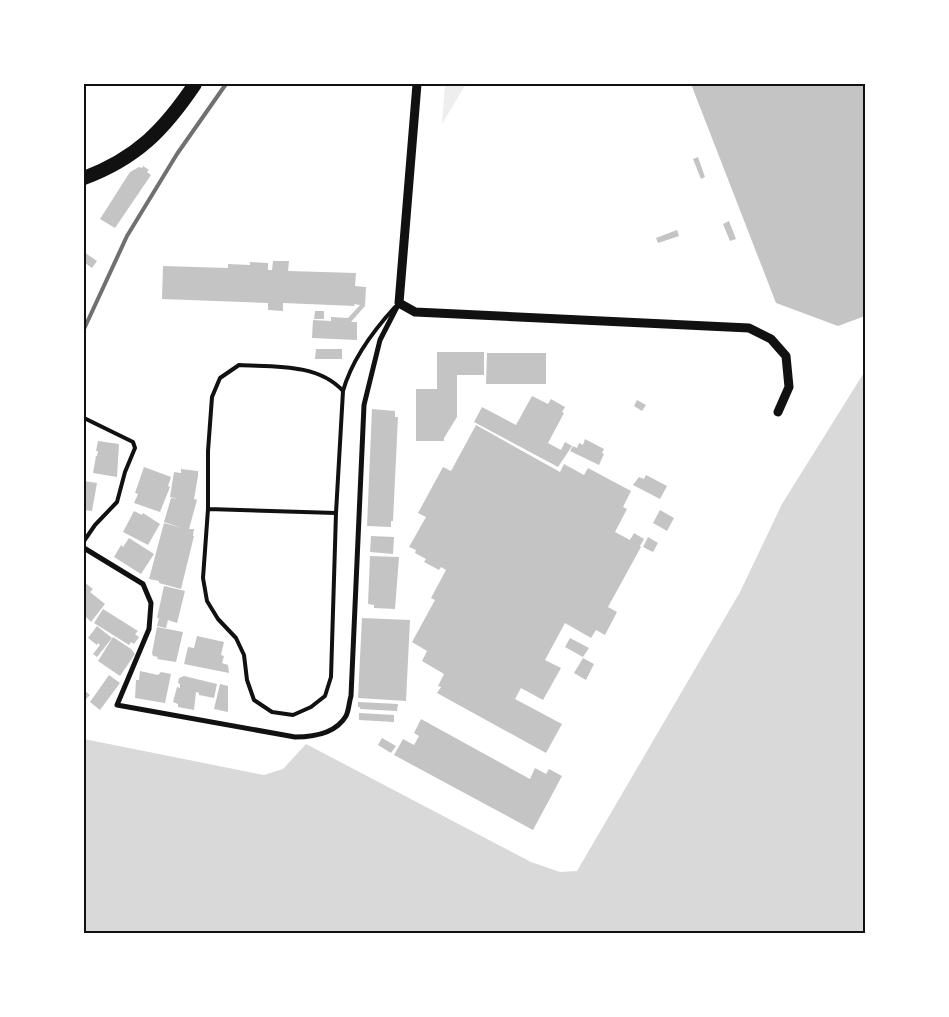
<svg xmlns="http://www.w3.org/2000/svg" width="949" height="1017" viewBox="0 0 949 1017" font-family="Mulish,sans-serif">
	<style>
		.green { fill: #eee }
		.water { fill: #d9d9d9 }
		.building { fill: #c4c4c4 }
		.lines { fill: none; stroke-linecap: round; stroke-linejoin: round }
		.service { stroke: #111; stroke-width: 4 }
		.minor { stroke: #111; stroke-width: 5 }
		.tertiary { stroke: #111; stroke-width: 9 }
		.trunk { stroke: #111; stroke-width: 14 }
		.rail { stroke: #707070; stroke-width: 4 }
		.neatline { fill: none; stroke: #111; stroke-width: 2 }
	</style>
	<rect width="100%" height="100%" fill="#fff"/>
	<path class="green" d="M 445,84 L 466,84 L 442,124 Z"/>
	<path class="water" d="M 865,371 L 865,933 L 84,933 L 84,739 L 264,775 L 283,769 L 306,744 L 531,862 L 560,872 L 577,871 L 740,592 L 782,504 Z"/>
	<path class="building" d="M 691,84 L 865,84 L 865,316 L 838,326 L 776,303 Z
		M 698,157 L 705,177 L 701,179 L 693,159 Z
		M 143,166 L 149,170 L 147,172 L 151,175 L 115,228 L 100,219 L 130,172 L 139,167 L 142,168 Z
		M 729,221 L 736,239 L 730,241 L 723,224 Z
		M 677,230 L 679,236 L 658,243 L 656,238 Z
		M 84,252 L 97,261 L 92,268 L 84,262 Z
		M 273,261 L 289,261 L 288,271 L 356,273 L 355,286 L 366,287 L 365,306 L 351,322 L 357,322 L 357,340 L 312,338 L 313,320 L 331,321 L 331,317 L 348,318 L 360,305 L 354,304 L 355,306 L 283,303 L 283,311 L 268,310 L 268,303 L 162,299 L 163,266 L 228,268 L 228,264 L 250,265 L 250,262 L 268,263 L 268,270 L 272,270 Z
		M 315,311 L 324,311 L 324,319 L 314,319 Z
		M 316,349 L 342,349 L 342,359 L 315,359 Z
		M 437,352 L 484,352 L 484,375 L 457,375 L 457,417 L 444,438 L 444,441 L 416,441 L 416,389 L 437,389 Z
		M 487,353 L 546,353 L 546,384 L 486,384 Z
		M 532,396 L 548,404 L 551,399 L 565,407 L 562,412 L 564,413 L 548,443 L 561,450 L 565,442 L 572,446 L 558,467 L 474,422 L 482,407 L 516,425 Z
		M 637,400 L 646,405 L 642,411 L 634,406 Z
		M 372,409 L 395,411 L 395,417 L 398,417 L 393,521 L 391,521 L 391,527 L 367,526 Z
		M 476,425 L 560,472 L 564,464 L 584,475 L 588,468 L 631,491 L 623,507 L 627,509 L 615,532 L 630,540 L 634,533 L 644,539 L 640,546 L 641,547 L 608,607 L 617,612 L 605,635 L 596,630 L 591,638 L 565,623 L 545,660 L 561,668 L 543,700 L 521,688 L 515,699 L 562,724 L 546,753 L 437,693 L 441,687 L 438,686 L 444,674 L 422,661 L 427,651 L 412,642 L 435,600 L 431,598 L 446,570 L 441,567 L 439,570 L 424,562 L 426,559 L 415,553 L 416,550 L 409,547 L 426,517 L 418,513 L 443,467 L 451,471 Z
		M 585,439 L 604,449 L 602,453 L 604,454 L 599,465 L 570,451 L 573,446 L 577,448 L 579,443 L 583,445 Z
		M 98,441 L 119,444 L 117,477 L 93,473 L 96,456 L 97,456 L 98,451 L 96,451 Z
		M 144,467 L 171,477 L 168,486 L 170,487 L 160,512 L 134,503 L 138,494 L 135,493 Z
		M 181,469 L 198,471 L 198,476 L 194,499 L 197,500 L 189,529 L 194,529 L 193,536 L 194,536 L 181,589 L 159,583 L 159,581 L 149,579 L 164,523 L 182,528 L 164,522 L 171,498 L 178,499 L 170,497 L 174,472 L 181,473 Z
		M 646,475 L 667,486 L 660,499 L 633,485 L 639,477 L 644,479 Z
		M 84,481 L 97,483 L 92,511 L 84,510 Z
		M 660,510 L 674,518 L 667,531 L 653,523 Z
		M 134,511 L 142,515 L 143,513 L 160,524 L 148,545 L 123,532 Z
		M 371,536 L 394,537 L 393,554 L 370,552 Z
		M 648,537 L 658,543 L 653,552 L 643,547 Z
		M 129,538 L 154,554 L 141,574 L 114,557 L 121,545 L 123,547 Z
		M 370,556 L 399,557 L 395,609 L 374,608 L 374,605 L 368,604 Z
		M 84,582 L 93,589 L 90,592 L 105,604 L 91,622 L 84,615 Z
		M 164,586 L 185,591 L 177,623 L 168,620 L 166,628 L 157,626 L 159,618 L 157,618 Z
		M 103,609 L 138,631 L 135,634 L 139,637 L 134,644 L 131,642 L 129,645 L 94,623 Z
		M 362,618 L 410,620 L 406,701 L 358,698 Z
		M 97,626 L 112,638 L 97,657 L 93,654 L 100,645 L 98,643 L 97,645 L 88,638 Z
		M 157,627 L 183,632 L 176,662 L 157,659 L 158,657 L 153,656 L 152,653 Z
		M 197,636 L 224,642 L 221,655 L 224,656 L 222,663 L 228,665 L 229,673 L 184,664 L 188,647 L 194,648 Z
		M 113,637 L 131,649 L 135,654 L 120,676 L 98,661 Z
		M 570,638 L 589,648 L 583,657 L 565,647 Z
		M 583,658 L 594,664 L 586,680 L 574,673 Z
		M 140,671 L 158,675 L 161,672 L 171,674 L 165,703 L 135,698 L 136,680 L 139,680 Z
		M 109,675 L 120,683 L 100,710 L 90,702 Z
		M 184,676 L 217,684 L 214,698 L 199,695 L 199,693 L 196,692 L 194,710 L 178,707 L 178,704 L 173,702 L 177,687 L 180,688 L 180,684 L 178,683 L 179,678 Z
		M 220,684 L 228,686 L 228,712 L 214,709 Z
		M 84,690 L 90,695 L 84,701 Z
		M 358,702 L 398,704 L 397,711 L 360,709 L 360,707 L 358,707 Z
		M 359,713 L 394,715 L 394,722 L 359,720 Z
		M 421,719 L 530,779 L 535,768 L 546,774 L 549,769 L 562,776 L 533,830 L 394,755 L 403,739 L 414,745 L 419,736 L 414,733 Z
		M 382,738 L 396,746 L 391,753 L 378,745 Z"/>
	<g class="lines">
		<path class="service" d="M 239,365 C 273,367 318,363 343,391 L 336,513 L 331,677 L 325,696 L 311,707 L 293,715 L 272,712 L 254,700 L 247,680 L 244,655 L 236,638 L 218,619 L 207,601 L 203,578 L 208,509 L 208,451 L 212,397 L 220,378 Z
			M 343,391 C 352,359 373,331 395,307
			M 84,418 L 133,442 L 135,448 L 125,472 L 117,502 L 95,525 L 84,541
			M 208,509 L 336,513"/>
		<path class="minor" d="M 84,548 L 143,584 L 151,603 L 149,629 L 117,705 L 295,737 C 313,737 336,733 346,716 C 349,710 349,702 351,696 L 364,405 L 380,340 L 399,303"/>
		<path class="tertiary" d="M 417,84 L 399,303 L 415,312 L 749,328 L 771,339 L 786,356 L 789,387 L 778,412"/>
		<path class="trunk" d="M 84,178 C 137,158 164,130 195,84"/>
		<path class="rail" d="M 84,329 L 127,236 L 177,154 L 226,84"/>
	</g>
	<rect width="949" height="1017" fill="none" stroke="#ffffff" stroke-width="170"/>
	<rect x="85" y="85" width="779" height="847" class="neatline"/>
</svg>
